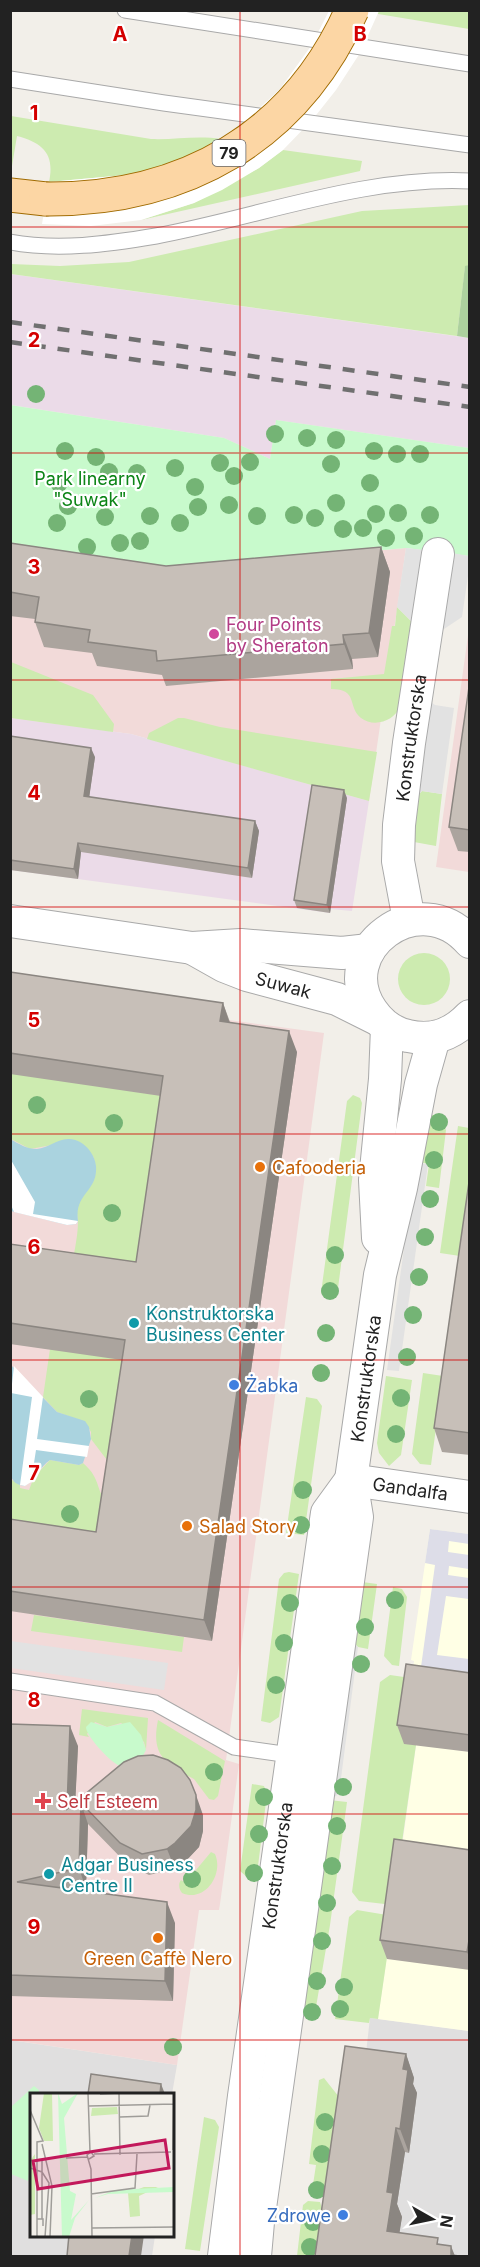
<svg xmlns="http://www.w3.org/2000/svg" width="480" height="2267" viewBox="0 0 480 2267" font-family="Inter,sans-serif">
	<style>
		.residential { fill: #e0dfdf }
		.commercial { fill: #f2dad9 }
		.industrial { fill: #ebdbe8 }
		.education { fill: #ffffe5 }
		.grass { fill: #cdebb0 }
		.forest { fill: #add19e }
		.park { fill: #c8facc }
		.parking { fill: #e2e2e2 }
		.plaza { fill: #dddde8 }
		.water { fill: #aad3df }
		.pier { fill: #fff }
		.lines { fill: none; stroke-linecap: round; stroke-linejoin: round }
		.lane-casing { stroke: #a9a9a9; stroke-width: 17 }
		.street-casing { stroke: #a9a9a9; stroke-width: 34 }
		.primary-casing { stroke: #a06b00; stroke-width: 35 }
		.lane { stroke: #fff; stroke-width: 15 }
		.street { stroke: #fff; stroke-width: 32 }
		.primary { stroke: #fcd6a4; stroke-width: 33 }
		.rail { stroke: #707070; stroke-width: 4.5; stroke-dasharray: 12 12; stroke-linecap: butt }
		.primary-bridge-casing { stroke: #a06b00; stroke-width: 35; stroke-linecap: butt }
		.primary-bridge { stroke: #fcd6a4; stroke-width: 33 }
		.tree { fill: #74b475 }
		.wall { fill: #aba49e }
		.shaded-wall { fill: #8b8681 }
		.building { fill: #c7bfb8; stroke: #8b8681; stroke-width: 1.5 }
		.grid { fill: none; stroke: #d40000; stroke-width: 1.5; stroke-opacity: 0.55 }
		.hotel-dot { fill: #d1479c; stroke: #fff; stroke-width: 2 }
		.food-dot { fill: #e8710a; stroke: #fff; stroke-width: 2 }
		.culture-dot { fill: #0f9aa8; stroke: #fff; stroke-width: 2 }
		.shop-dot { fill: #3f7fe0; stroke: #fff; stroke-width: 2 }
		.health-dot { fill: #e0444e; stroke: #fff; stroke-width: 2 }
		.labels { text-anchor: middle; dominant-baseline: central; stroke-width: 4.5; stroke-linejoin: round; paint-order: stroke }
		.shield { fill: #fff; stroke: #646464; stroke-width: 1.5 }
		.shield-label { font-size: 16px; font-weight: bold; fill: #222 }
		.park-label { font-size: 18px; fill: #0c8416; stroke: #fff }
		.hotel-label { font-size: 18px; fill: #b23c85; stroke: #fff; text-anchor: start }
		.street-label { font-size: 18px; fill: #222; stroke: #fff }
		.food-label { font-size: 18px; fill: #c56008; stroke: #fff; text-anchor: start }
		.culture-label { font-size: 18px; fill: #0d838f; stroke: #fff; text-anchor: start }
		.shop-label { font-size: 18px; fill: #366cbe; stroke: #fff; text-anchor: start }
		.health-label { font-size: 18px; fill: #be3a42; stroke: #fff; text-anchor: start }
		.inset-road { fill: none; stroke: #9f9d99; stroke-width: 1.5 }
		.view { fill: #c2185b; fill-opacity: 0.15; stroke: #c2185b; stroke-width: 3 }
		.inset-edge { fill: none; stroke: #222; stroke-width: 3 }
		.grid-label { font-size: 20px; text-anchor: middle; font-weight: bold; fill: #d40000; stroke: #fff; stroke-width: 4.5; stroke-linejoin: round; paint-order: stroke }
	</style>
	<rect width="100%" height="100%" fill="#f2efe9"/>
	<path class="residential" d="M 370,2018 L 469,2031 L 469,2256 L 327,2256 L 364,2070 Z
		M 10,2040 L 177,2065 L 172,2094 L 32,2094 L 32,2236 L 155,2236 L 152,2256 L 11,2256 Z"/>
	<path class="commercial" d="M 11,548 L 251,562 L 406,548 L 369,801 L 131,734 L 11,718 Z
		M 469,628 L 469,872 L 436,867 Z
		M 10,990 L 324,1033 L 226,1760 L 239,1764 L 220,1904 L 219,1910 L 199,1910 L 177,2065 L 11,2040 Z"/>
	<path class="industrial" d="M 10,274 L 469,338 L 469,448 L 276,420 L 270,459 L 224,438 L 11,405 Z
		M 11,718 L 131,734 L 369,801 L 352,911 L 331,909 L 330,913 L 11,870 Z"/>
	<path class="education" d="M 430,1529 L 469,1534 L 469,2031 L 378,2019 L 416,1746 L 404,1744 L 414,1661 L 411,1660 Z"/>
	<path class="grass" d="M 360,11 L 469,11 L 469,29 Z
		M 11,116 L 151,139 C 175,140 197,135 221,139 L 186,160 L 136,174 L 49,182 C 55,154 43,143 17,136 L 11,172 Z
		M 283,150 L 362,161 L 360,171 L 141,220 L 194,203 L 259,168 Z
		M 469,205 L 469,265 L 465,267 L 457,336 L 11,274 L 11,264 L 60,266 L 129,262 L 362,211 Z
		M 397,607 L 413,623 C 410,643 407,663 404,683 C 403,691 403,699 400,706 C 395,721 374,728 361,718 C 347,707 359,689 331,689 L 331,679 L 384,674 L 392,626 L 395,626 Z
		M 11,662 L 93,695 L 114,724 L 113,732 L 11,718 Z
		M 178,718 L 184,718 L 220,727 L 377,752 L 369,801 L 147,739 L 149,733 Z
		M 422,791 L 442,794 L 436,846 L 414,842 L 419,794 Z
		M398 979a26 26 0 1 1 52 0a26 26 0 1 1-52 0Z
		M 10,1073 L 171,1097 L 144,1284 L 71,1273 C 73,1256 78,1238 78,1221 C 77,1214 76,1209 79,1203 C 86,1183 101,1179 93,1156 L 52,1145 L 30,1149 L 11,1139 Z
		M 353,1095 L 360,1098 L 362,1103 L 337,1296 L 321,1293 L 347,1101 Z
		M 427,1114 L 439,1116 L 446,1130 L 439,1188 L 426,1186 L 429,1164 L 418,1162 Z
		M 458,1126 L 469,1128 L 469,1183 L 460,1256 L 440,1253 Z
		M 50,1349 L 133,1361 L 116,1472 L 91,1439 L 91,1432 L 85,1422 L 57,1412 L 43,1397 Z
		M 423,1373 L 443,1376 L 431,1465 L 420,1464 L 412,1454 Z
		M 386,1376 L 412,1380 L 401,1455 L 389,1466 L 379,1453 L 377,1443 Z
		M 306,1397 L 317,1399 L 322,1406 L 304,1535 L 286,1533 Z
		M 50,1460 L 79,1465 L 83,1463 C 103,1480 94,1492 111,1507 L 104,1553 L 11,1539 L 10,1474 L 12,1480 L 20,1485 L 20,1488 L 29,1490 L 34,1477 Z
		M 289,1572 L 299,1574 L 279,1717 L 270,1723 L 261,1721 L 279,1579 L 284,1573 Z
		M 355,1581 L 377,1584 L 368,1649 L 358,1647 L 347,1636 Z
		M 393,1587 L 402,1589 L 407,1597 L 399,1666 L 392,1665 L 384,1656 Z
		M 34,1615 L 184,1637 L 182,1652 L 31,1631 Z
		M 390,1675 L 411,1678 L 404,1743 L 416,1745 L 393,1905 L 359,1901 L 352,1892 L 380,1682 Z
		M 82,1709 L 148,1718 L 146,1750 L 144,1742 L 121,1723 L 107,1727 L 95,1722 L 87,1734 L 89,1737 L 79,1735 Z
		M 158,1720 L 225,1761 L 218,1796 L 214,1800 L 209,1799 L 194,1779 L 169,1766 L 168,1762 C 154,1752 155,1735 158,1720 Z
		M 252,1784 L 264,1786 L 267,1794 L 257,1874 L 248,1878 L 240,1871 Z
		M 329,1800 L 347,1802 L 330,1925 L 316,2007 L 300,2005 Z
		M 211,1852 L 215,1854 C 224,1874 205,1903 182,1893 C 179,1889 178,1884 181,1880 L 190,1886 L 197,1884 L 199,1877 L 196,1870 Z
		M 357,1910 L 393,1916 L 378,2019 L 370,2018 L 369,2023 L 335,2019 L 349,1917 Z
		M 324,2078 L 339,2097 L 326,2190 L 320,2194 L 312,2191 L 316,2165 L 309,2164 L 319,2080 Z
		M 204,2117 L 215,2120 L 219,2127 L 200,2251 L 185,2249 Z
		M 308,2201 L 320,2202 L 322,2208 L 316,2256 L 297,2256 L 303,2205 Z"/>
	<path class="forest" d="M 469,265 L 470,265 L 469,338 L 457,336 L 465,266 Z"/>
	<path class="park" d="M 10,405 L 224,438 L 270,459 L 276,420 L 469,448 L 469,556 L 406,548 L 167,569 L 11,548 Z
		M 91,1722 L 107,1727 L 130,1722 L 141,1735 L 146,1750 L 139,1763 C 133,1765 126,1768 120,1766 C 111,1763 86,1736 86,1727 Z
		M 34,2086 L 39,2090 L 39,2094 L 32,2094 L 32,2151 L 28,2181 L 11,2174 L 11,2107 Z"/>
	<path class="parking" d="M 406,548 L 425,550 L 413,623 L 397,607 Z
		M 452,553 L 469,556 L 469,569 L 462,617 L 441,631 Z
		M 431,702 L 435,705 L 454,708 L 442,794 L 422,791 L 419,794 Z
		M 416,1163 L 428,1164 L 399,1371 L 387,1370 Z
		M 347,1636 L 358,1647 L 339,1794 L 326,1802 Z
		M 11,1641 L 168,1663 L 164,1690 L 11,1668 Z"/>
	<path class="plaza" d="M 430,1529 L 469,1534 L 469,1544 L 449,1541 L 448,1552 L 469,1555 L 469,1569 L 449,1566 L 448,1575 L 469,1578 L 469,1599 L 446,1596 L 437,1655 L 469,1659 L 469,1690 L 421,1667 L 435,1565 L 425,1563 Z"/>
	<path class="water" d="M 10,1139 C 19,1144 27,1149 37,1149 C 48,1148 57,1139 68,1139 C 82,1138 95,1153 96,1166 C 98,1192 74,1193 78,1221 L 76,1224 L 67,1225 L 11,1211 Z
		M 10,1364 L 57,1412 L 85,1421 L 89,1427 L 91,1439 L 83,1463 L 79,1465 L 50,1460 C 40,1467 35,1479 25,1486 C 16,1485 13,1482 10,1474 Z"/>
	<path class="pier" d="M 329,11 L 379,11 L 360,53 L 336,90 L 313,119 L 283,150 L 259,168 L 222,190 L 194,203 L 141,220 L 91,226 L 42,224 L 49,182 L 136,174 L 186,160 L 237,129 L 280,89 L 311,46 Z
		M 11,1160 L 35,1202 L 33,1214 L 78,1221 L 76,1224 L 67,1225 L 14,1212 L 11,1205 Z
		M 14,1366 L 43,1397 L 37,1439 L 89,1446 L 87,1457 L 36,1450 L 31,1482 L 25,1486 L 20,1485 L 32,1397 L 11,1393 Z"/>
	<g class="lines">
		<g class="lane-casing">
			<path id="lane" d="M 125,10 L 470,64
				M 10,79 L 164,103 L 470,145
				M 10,242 C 58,251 108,244 156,236 C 259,217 363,176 470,181
				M 10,1681 L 155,1703 L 234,1747 L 297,1756"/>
		</g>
		<g class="street-casing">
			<g id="street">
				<path id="s1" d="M 409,920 L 398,861 L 399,825 L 409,743 L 438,554"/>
				<path d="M 10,921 L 192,948 L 241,945 L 342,953 L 369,950"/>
				<path d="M 470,942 C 419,883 330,951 372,1011 C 381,1024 393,1033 408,1036 C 433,1042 453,1034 470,1016"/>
				<path id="s2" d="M 192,948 L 224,966 L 247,975 L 337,999 L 377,1019"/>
				<path d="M 378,1238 L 375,1180 L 385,1079 L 387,1027"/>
				<path id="s3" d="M 351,1480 L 470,1497"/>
				<path id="s4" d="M 224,2256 L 244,2096 L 327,1513 L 351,1480"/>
				<path id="s5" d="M 255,2256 L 258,2222 L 357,1517 L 351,1480 L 380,1275 L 401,1188 L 421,1084 L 434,1038"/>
			</g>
		</g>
		<g class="primary-casing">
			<path id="primary" d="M 10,195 L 46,199"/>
		</g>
		<use href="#lane" class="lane"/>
		<use href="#street" class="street"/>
		<use href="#primary" class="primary"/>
		<path class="rail" d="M 10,322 L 470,387
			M 10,342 L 470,407"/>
		<g class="primary-bridge-casing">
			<path id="primary-bridge" d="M 46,199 C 184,200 295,138 352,10"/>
		</g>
		<use href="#primary-bridge" class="primary-bridge"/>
	</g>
	<g class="tree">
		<circle cx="36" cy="394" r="9"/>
		<circle cx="275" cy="434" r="9"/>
		<circle cx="307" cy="438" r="9"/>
		<circle cx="336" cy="440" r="9"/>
		<circle cx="65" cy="451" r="9"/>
		<circle cx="374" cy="451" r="9"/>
		<circle cx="397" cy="454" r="9"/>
		<circle cx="420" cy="454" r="9"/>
		<circle cx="96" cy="457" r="9"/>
		<circle cx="250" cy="462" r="9"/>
		<circle cx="220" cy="463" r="9"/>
		<circle cx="331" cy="464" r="9"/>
		<circle cx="175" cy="468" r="9"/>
		<circle cx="109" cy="472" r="9"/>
		<circle cx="137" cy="473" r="9"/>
		<circle cx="234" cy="476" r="9"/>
		<circle cx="59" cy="483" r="9"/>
		<circle cx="370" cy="483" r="9"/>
		<circle cx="195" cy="487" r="9"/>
		<circle cx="336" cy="503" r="9"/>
		<circle cx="229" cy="505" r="9"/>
		<circle cx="68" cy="506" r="9"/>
		<circle cx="198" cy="507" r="9"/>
		<circle cx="398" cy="513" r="9"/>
		<circle cx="376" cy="514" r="9"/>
		<circle cx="294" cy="515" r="9"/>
		<circle cx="430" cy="515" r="9"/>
		<circle cx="150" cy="516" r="9"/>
		<circle cx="257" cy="516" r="9"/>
		<circle cx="105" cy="517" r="9"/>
		<circle cx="315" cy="518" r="9"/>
		<circle cx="57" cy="523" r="9"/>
		<circle cx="180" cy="523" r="9"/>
		<circle cx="363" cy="528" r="9"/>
		<circle cx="343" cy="529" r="9"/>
		<circle cx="414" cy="536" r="9"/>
		<circle cx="386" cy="538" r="9"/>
		<circle cx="140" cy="541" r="9"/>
		<circle cx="120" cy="543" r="9"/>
		<circle cx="87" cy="547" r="9"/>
		<circle cx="37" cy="1105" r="9"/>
		<circle cx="439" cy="1122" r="9"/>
		<circle cx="114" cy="1123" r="9"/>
		<circle cx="434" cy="1160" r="9"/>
		<circle cx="430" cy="1199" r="9"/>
		<circle cx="112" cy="1213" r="9"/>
		<circle cx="425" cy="1237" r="9"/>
		<circle cx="335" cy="1255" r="9"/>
		<circle cx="419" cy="1277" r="9"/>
		<circle cx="330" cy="1291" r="9"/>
		<circle cx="413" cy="1315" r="9"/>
		<circle cx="326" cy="1333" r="9"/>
		<circle cx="407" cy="1357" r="9"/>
		<circle cx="321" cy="1373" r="9"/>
		<circle cx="401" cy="1398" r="9"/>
		<circle cx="89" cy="1399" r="9"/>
		<circle cx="396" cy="1434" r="9"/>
		<circle cx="303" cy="1490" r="9"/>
		<circle cx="70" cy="1514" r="9"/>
		<circle cx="301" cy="1525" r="9"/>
		<circle cx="395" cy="1600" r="9"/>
		<circle cx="290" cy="1603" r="9"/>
		<circle cx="365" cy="1627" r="9"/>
		<circle cx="284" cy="1643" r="9"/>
		<circle cx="361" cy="1664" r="9"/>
		<circle cx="276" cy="1685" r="9"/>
		<circle cx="214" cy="1772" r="9"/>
		<circle cx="343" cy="1787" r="9"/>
		<circle cx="264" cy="1797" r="9"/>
		<circle cx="337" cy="1826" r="9"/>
		<circle cx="259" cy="1834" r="9"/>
		<circle cx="332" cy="1866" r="9"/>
		<circle cx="254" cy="1873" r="9"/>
		<circle cx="192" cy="1879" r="9"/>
		<circle cx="327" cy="1903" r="9"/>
		<circle cx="322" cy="1941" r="9"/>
		<circle cx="317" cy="1981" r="9"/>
		<circle cx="344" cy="1987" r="9"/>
		<circle cx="340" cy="2009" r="9"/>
		<circle cx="312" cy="2012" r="9"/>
		<circle cx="173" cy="2047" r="9"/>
		<circle cx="325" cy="2122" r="9"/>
		<circle cx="322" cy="2154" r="9"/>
		<circle cx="317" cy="2190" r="9"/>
		<circle cx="313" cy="2222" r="9"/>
		<circle cx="310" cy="2247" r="9"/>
	</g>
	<path class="wall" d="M 10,543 L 166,566 L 381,547 L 390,572 L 378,657 L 352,659 L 353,669 L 166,686 L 162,675 L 97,666 L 92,653 L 44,647 L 35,622 L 35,619 L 10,616 Z
		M 470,680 L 470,852 L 458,851 L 449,827 Z
		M 10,736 L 95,757 L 89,797 L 255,821 L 259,831 L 252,878 L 81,852 L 78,879 L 10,870 Z
		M 347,798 L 330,913 L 297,908 L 294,900 Z
		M 10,972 L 223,1003 L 230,1022 L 297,1052 L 212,1641 L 10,1611 L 10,1519 L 96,1532 L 122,1360 L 10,1344 L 10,1244 L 136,1262 L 161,1096 L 10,1074 Z
		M 470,1175 L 470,1455 L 442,1452 L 434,1428 Z
		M 470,1673 L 470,1752 L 404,1744 L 397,1725 Z
		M 10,1724 L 78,1746 L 75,1802 L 203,1815 L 203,1831 L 199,1847 L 183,1864 L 175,1869 L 149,1875 L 127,1864 L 88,1824 L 86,1889 L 79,1891 L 175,1923 L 173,2001 L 10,1996 Z
		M 470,1850 L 470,1970 L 387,1959 L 380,1940 Z
		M 406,2054 L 414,2078 L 413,2084 L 417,2093 L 409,2153 L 405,2152 L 397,2204 L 402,2217 L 399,2233 L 440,2244 L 455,2256 L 315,2256 Z"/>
	<path class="shaded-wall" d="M 381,547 L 390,572 L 378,657 L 369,633 Z
		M 343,635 L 352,659 L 353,669 L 344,644 Z
		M 91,748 L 95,757 L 88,806 L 84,796 Z
		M 344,790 L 347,798 L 330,913 L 327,905 Z
		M 255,821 L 259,831 L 252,878 L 248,868 Z
		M 78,843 L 81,852 L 78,879 L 74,869 Z
		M 223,1003 L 230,1024 L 220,1021 Z
		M 289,1031 L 297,1052 L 212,1641 L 204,1620 Z
		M 70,1726 L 78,1746 L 74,1829 L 67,1809 Z
		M 196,1795 L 203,1815 L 203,1831 L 199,1847 L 183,1864 L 175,1869 L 167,1849 Z
		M 81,1803 L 88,1824 L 86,1889 L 79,1868 Z
		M 167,1902 L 175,1923 L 173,2001 L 165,1981 Z
		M 470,1934 L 470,1959 L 467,1952 Z
		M 406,2054 L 414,2078 L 413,2084 L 417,2093 L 409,2153 L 400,2129 L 403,2069 Z
		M 161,2084 L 165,2094 L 160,2094 Z
		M 396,2128 L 405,2152 L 397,2204 L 402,2217 L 396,2255 L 387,2231 L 387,2192 Z
		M 132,2235 L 144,2235 L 141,2256 L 129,2256 Z
		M 451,2246 L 455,2256 L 451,2255 Z"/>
	<path class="building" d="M 10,543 L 166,566 L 381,547 L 369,633 L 343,635 L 344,644 L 157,661 L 156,651 L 88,642 L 90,630 L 35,622 L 39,597 L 10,592 Z
		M 470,680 L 470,830 L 449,827 Z
		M 10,736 L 91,748 L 84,796 L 255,821 L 248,868 L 78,843 L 74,869 L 10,860 Z
		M 312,785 L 344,790 L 327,905 L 294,900 Z
		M 10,972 L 223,1003 L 220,1021 L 289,1031 L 204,1620 L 10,1591 L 10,1519 L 96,1532 L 125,1340 L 10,1323 L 10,1244 L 136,1262 L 163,1076 L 10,1053 Z
		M 470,1175 L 470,1433 L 434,1428 Z
		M 406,1664 L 470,1673 L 470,1735 L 397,1725 Z
		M 10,1724 L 70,1726 L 67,1809 L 124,1762 L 138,1756 L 153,1755 L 168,1760 L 181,1768 L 190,1780 L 196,1795 L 196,1810 L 191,1826 L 175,1843 L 167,1849 L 142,1854 L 120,1843 L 81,1803 L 79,1868 L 17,1882 L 167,1902 L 165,1981 L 10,1975 Z
		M 394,1839 L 470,1850 L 470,1934 L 467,1952 L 380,1940 Z
		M 345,2046 L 406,2054 L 403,2069 L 408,2070 L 400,2129 L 396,2128 L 387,2192 L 393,2193 L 387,2231 L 438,2238 L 437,2244 L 451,2246 L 451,2255 L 460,2256 L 315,2256 Z
		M 91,2074 L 161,2084 L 160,2094 L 88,2094 Z
		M 69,2235 L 132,2235 L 129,2256 L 132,2256 L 67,2256 Z"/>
	<path class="grid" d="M 240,10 L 240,2256M 10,227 L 470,227M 10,453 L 470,453M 10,680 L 470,680M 10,907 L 470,907M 10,1134 L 470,1134M 10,1360 L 470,1360M 10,1587 L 470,1587M 10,1814 L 470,1814M 10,2040 L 470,2040"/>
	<circle class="hotel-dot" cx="214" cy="634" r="6"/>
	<g class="food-dot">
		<circle cx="260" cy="1167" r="6"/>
		<circle cx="187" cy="1526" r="6"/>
		<circle cx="158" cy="1938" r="6"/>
	</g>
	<g class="culture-dot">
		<circle cx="134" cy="1323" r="6"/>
		<circle cx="49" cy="1874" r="6"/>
	</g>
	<g class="shop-dot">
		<circle cx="234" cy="1385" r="6"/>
		<circle cx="343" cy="2215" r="6"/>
	</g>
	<path class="health-dot" d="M40 1792h6v6h6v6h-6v6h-6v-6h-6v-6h6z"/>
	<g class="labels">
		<rect class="shield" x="212.5" y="140" width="33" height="26" rx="4.5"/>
		<g class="shield-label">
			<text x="229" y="153">79</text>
		</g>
		<g class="park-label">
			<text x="90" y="478">Park linearny<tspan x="90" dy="21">"Suwak"</tspan></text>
		</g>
		<g class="hotel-label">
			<text x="226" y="624">Four Points<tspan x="226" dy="21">by Sheraton</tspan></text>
		</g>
		<g class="street-label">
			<text stroke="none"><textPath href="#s1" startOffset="184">Konstruktorska</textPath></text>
			<text stroke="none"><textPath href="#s2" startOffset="99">Suwak</textPath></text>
			<text stroke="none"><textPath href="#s5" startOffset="886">Konstruktorska</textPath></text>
			<text stroke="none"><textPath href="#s3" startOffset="60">Gandalfa</textPath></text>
			<text stroke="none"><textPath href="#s4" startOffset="394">Konstruktorska</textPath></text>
		</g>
		<g class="food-label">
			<text x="272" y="1167">Cafooderia</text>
			<text x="199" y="1526">Salad Story</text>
			<text x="158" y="1958" text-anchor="middle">Green Caffè Nero</text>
		</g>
		<g class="culture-label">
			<text x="146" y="1313">Konstruktorska<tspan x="146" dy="21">Business Center</tspan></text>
			<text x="61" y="1864">Adgar Business<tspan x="61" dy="21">Centre II</tspan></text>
		</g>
		<g class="shop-label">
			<text x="246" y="1385">Żabka</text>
			<text x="331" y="2215" text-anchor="end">Zdrowe</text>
		</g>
		<g class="health-label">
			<text x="57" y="1801">Self Esteem</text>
		</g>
	</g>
	<g transform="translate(30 2093)">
		<rect width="144" height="144" fill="#f2efe9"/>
		<path d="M 14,0 L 22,0 L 23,48 L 14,48 L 9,35 ZM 87,14 L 88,21 L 61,23 L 62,15 ZM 5,61 L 5,121 L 0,122 L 0,68 ZM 114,94 L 128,94 L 109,103 L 110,123 L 100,124 L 98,100 Z" fill="#cdebb0"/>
		<path d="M 28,0 L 32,11 L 48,0 L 34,25 L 40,98 L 46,101 L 41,127 L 59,107 L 45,125 L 39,144 L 32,144 ZM 144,94 L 144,99 L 78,101 L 65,105 L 85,97 Z" fill="#c8facc"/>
		<path class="inset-road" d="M 58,0 L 60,59M 89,0 L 90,62M 70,1 L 89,0M 59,13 L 144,11M 0,17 L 13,48 L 7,49 L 7,126M 90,24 L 118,23 L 120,12M 12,51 L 22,93 L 20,144M 143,57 L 144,0M 64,61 L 141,59M 36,65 L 57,64M 59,66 L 64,63 L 61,59 L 57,62 L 61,76 L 62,144M 12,67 L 12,126M 0,75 L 12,79 L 19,90 L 15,144M 61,101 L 105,95 L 107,61M 62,135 L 144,134M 7,144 L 7,126 L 13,126 L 13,133"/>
		<path class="view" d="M 135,47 L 139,75 L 8,96 L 3,68 Z"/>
		<rect width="144" height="144" class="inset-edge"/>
	</g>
	<g class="grid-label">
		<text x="120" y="41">A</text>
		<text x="360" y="41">B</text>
		<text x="34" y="120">1</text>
		<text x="34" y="347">2</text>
		<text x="34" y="574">3</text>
		<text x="34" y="800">4</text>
		<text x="34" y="1027">5</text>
		<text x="34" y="1254">6</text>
		<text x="34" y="1480">7</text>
		<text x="34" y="1707">8</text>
		<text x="34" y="1934">9</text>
	</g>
	<rect width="480" height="2267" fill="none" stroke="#222222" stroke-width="24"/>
	<g transform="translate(432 2219) rotate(99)" stroke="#ffffff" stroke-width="4.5" paint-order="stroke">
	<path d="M0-4.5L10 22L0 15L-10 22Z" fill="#222222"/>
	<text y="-9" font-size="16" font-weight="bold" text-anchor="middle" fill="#222222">N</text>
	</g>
</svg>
